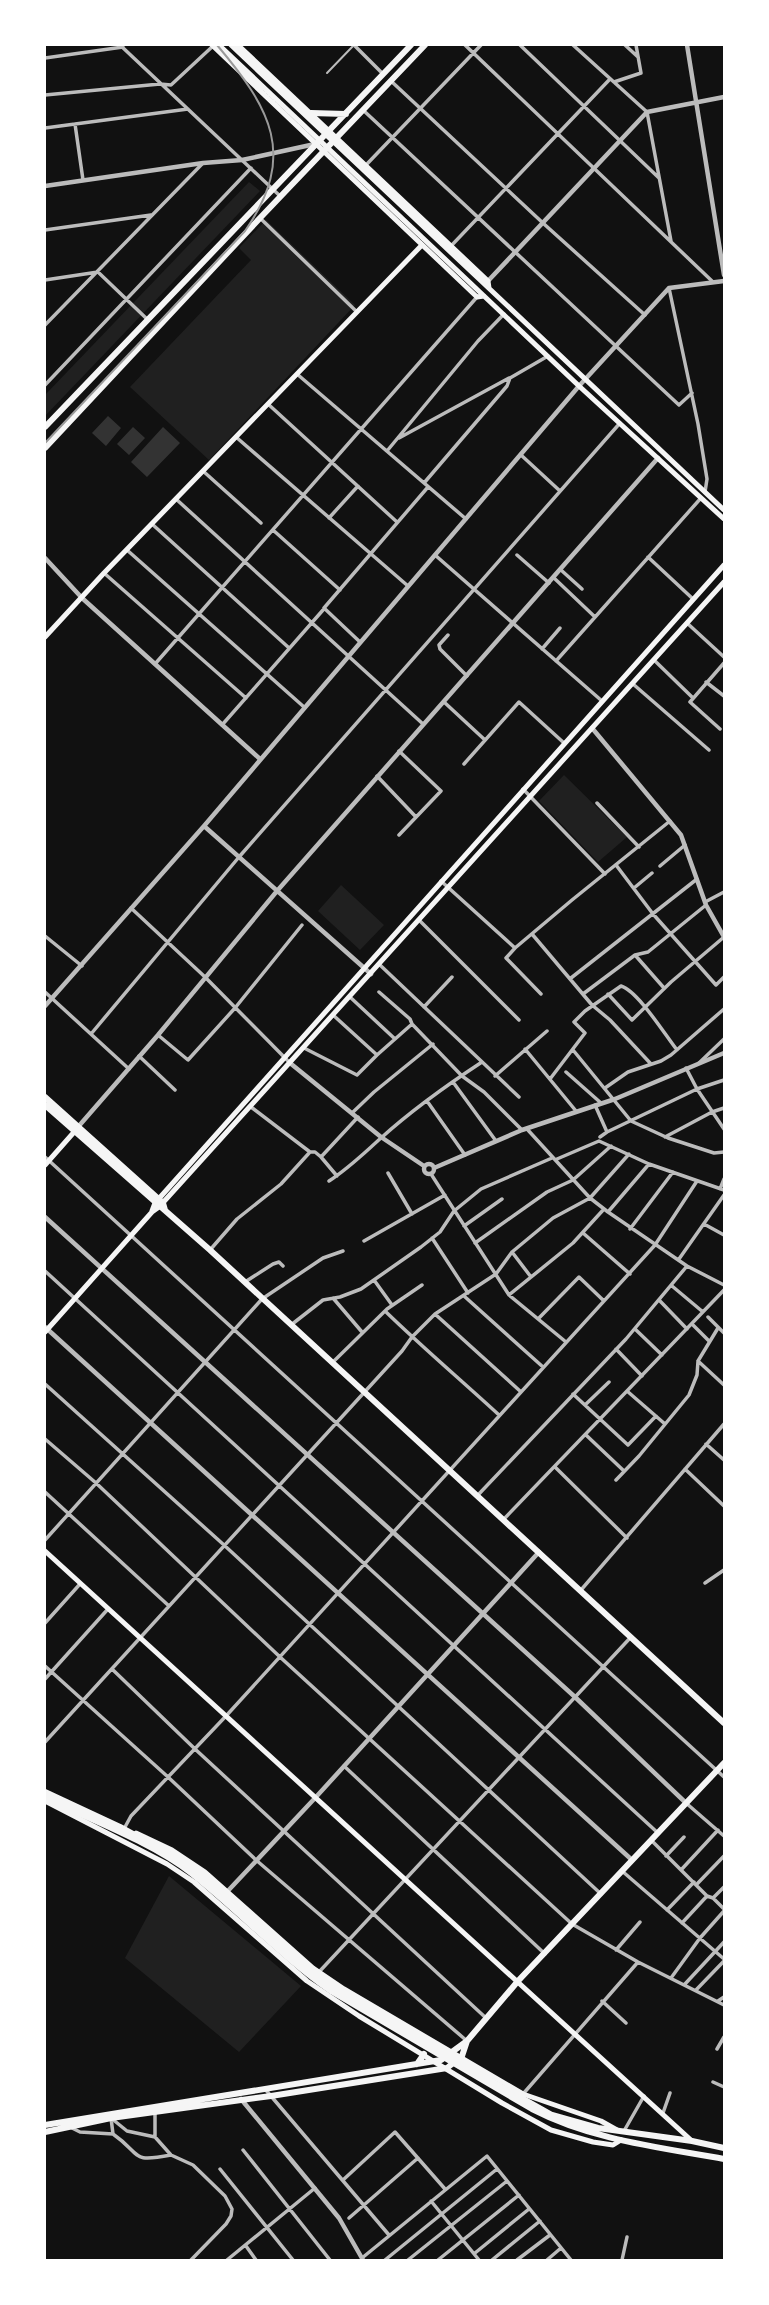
<svg xmlns="http://www.w3.org/2000/svg" width="769" height="2305" viewBox="0 0 769 2305" font-family="'Titillium Web',sans-serif">
	<style>
		.green { fill: #202020 }
		.water { fill: #333 }
		.lines { fill: none; stroke-linecap: round; stroke-linejoin: round }
		.service { stroke: #bcbcbc; stroke-width: 2 }
		.minor { stroke: #bcbcbc; stroke-width: 3.5 }
		.tertiary { stroke: #bcbcbc; stroke-width: 4.5 }
		.secondary { stroke: #f5f5f5; stroke-width: 5 }
		.primary { stroke: #f5f5f5; stroke-width: 6 }
		.trunk { stroke: #f5f5f5; stroke-width: 6 }
		.rail { stroke: #9a9a9a; stroke-width: 2 }
	</style>
	<rect width="100%" height="100%" fill="#111"/>
	<path class="green" d="M 249,182 L 260,191 L 45,416 L 45,395 Z
		M 266,220 L 355,305 L 209,460 L 130,387 L 251,260 L 239,248 Z
		M 564,775 L 627,837 L 598,862 L 539,801 Z
		M 341,885 L 384,925 L 360,950 L 318,911 Z
		M 169,1876 L 301,1986 L 239,2052 L 125,1958 Z"/>
	<path class="water" d="M 108,416 L 121,428 L 106,446 L 92,433 Z
		M 133,427 L 145,438 L 129,455 L 117,444 Z
		M 163,427 L 180,443 L 147,477 L 131,462 Z"/>
	<g class="lines">
		<path class="service" d="M 327,73 L 354,45"/>
		<path class="minor" d="M 120,45 L 280,196
			M 354,45 L 383,74
			M 465,45 L 713,282
			M 520,45 L 659,178
			M 573,45 L 647,112 L 671,241
			M 625,45 L 638,57
			M 45,58 L 123,47
			M 391,81 L 544,224 L 645,315
			M 614,82 L 641,73 L 636,45
			M 45,95 L 160,84 L 171,85 L 213,46
			M 363,110 L 679,405 L 692,393
			M 75,124 L 83,180
			M 45,128 L 188,109
			M 366,165 L 481,45
			M 260,218 L 357,312
			M 45,230 L 151,215
			M 451,246 L 610,79
			M 45,280 L 98,272 L 148,320
			M 669,288 L 698,424 L 707,479 L 705,492
			M 45,325 L 203,163
			M 297,374 L 466,519
			M 45,385 L 251,168
			M 268,404 L 397,522
			M 236,437 L 408,586
			M 399,438 L 509,378
			M 387,451 L 478,341 L 504,314
			M 521,455 L 560,491
			M 203,471 L 261,523
			M 424,483 L 507,386 L 510,378 L 548,356
			M 176,499 L 423,724
			M 329,518 L 358,486
			M 152,524 L 288,647
			M 273,530 L 340,590
			M 127,550 L 304,707
			M 435,555 L 602,701
			M 517,555 L 549,583
			M 648,557 L 693,599
			M 561,570 L 582,589
			M 104,573 L 246,698
			M 554,578 L 595,617
			M 687,623 L 724,657
			M 448,635 L 439,645 L 440,649 L 467,676
			M 360,642 L 324,608 L 428,487
			M 542,649 L 560,628
			M 654,660 L 692,697
			M 556,661 L 701,498
			M 155,664 L 477,297
			M 706,682 L 724,696
			M 633,684 L 709,750
			M 444,702 L 485,740
			M 222,725 L 323,610
			M 720,729 L 690,702 L 724,663
			M 464,764 L 519,702 L 564,743
			M 377,776 L 416,817
			M 523,789 L 605,874
			M 597,803 L 639,847
			M 399,835 L 441,791 L 399,751
			M 616,865 L 653,914 L 716,985 L 724,977
			M 660,866 L 685,845
			M 441,881 L 515,948
			M 634,888 L 652,873
			M 705,902 L 724,892
			M 131,908 L 205,977 L 290,1063
			M 419,920 L 519,1020
			M 532,934 L 592,1005 L 610,1020 L 651,1064
			M 45,936 L 82,966
			M 635,955 L 664,988
			M 380,965 L 519,1097
			M 571,978 L 697,879
			M 45,992 L 129,1069
			M 379,992 L 410,1019 L 412,1024 L 462,1076 L 484,1092 L 522,1130
			M 541,994 L 506,958 L 515,948 L 572,900 L 670,821
			M 583,994 L 635,955 L 648,952 L 706,905
			M 608,994 L 632,1020 L 671,982 L 724,937
			M 350,997 L 395,1039
			M 424,1007 L 452,977
			M 333,1015 L 377,1055 L 412,1024
			M 91,1034 L 239,857 L 620,423
			M 158,1035 L 188,1060 L 235,1008 L 302,925
			M 304,1048 L 357,1075 L 377,1055
			M 525,1049 L 576,1111
			M 573,1050 L 631,1121 L 668,1138 L 714,1153 L 724,1152
			M 139,1056 L 175,1090
			M 699,1063 L 724,1039
			M 686,1068 L 697,1089 L 724,1129
			M 566,1072 L 601,1103
			M 495,1076 L 547,1031
			M 550,1079 L 585,1033 L 574,1022 L 585,1011 L 621,986 C 638,991 665,1035 677,1050
			M 453,1082 L 496,1141
			M 605,1088 L 628,1072 L 661,1061 L 671,1055 L 724,1009
			M 427,1101 L 465,1155
			M 595,1105 L 607,1132
			M 251,1107 L 310,1152
			M 352,1113 L 374,1092 L 433,1044
			M 527,1129 L 590,1198 L 608,1212 L 687,1266 L 724,1285
			M 600,1137 L 607,1132 L 697,1089 L 724,1080
			M 665,1137 L 712,1112 L 724,1108
			M 45,1157 L 724,1777
			M 321,1157 L 337,1176
			M 557,1159 L 599,1141 L 649,1164 L 724,1190
			M 388,1173 L 412,1214
			M 431,1174 L 509,1295 L 566,1342
			M 329,1181 C 349,1168 363,1154 381,1138 C 412,1110 447,1085 482,1062
			M 720,1189 L 724,1179
			M 608,1212 L 649,1164
			M 704,1224 L 724,1235
			M 464,1226 L 502,1199
			M 630,1229 L 673,1172
			M 583,1233 L 630,1274
			M 432,1238 L 468,1293
			M 364,1241 L 445,1195
			M 475,1243 L 547,1192 L 573,1180 L 611,1146
			M 210,1250 L 237,1219 L 281,1184 L 310,1152 L 315,1152 L 321,1157 L 358,1117
			M 512,1252 L 531,1277
			M 679,1259 L 724,1195
			M 45,1271 L 658,1833
			M 374,1280 L 392,1305
			M 245,1282 L 273,1264 L 279,1262 L 283,1266
			M 672,1286 L 703,1312
			M 509,1295 L 573,1243 L 604,1209
			M 464,1296 L 543,1367
			M 333,1298 L 362,1332
			M 660,1301 L 687,1329
			M 385,1311 C 422,1347 461,1380 499,1415
			M 435,1314 L 520,1391
			M 708,1317 L 724,1333
			M 539,1318 L 579,1277 L 604,1301
			M 692,1324 L 709,1341
			M 291,1325 L 323,1300 L 340,1297 L 361,1289 L 421,1247 L 440,1232 L 454,1211 L 481,1189 L 552,1158
			M 635,1329 L 662,1355
			M 616,1349 L 642,1376
			M 698,1361 L 724,1385
			M 332,1363 L 387,1309 L 422,1285
			M 45,1384 L 224,1545 L 601,1894
			M 627,1391 L 665,1424
			M 573,1394 L 628,1445 L 656,1416
			M 585,1405 L 609,1382
			M 586,1435 L 624,1471
			M 45,1439 L 96,1483 L 280,1657 L 572,1924 L 638,1962 L 724,2005
			M 706,1444 L 724,1460
			M 555,1467 L 627,1538
			M 685,1469 L 724,1506
			M 616,1480 L 639,1456 L 689,1395 L 697,1375 L 698,1361 L 718,1328
			M 45,1492 L 169,1606
			M 477,1496 L 626,1339 L 687,1266
			M 503,1520 L 724,1290
			M 45,1540 L 262,1299 L 323,1258 L 343,1251
			M 705,1583 L 724,1570
			M 581,1590 L 724,1424
			M 45,1623 L 80,1584
			M 45,1666 L 168,1777 L 256,1860 L 467,2041
			M 112,1669 L 195,1749 L 486,2018
			M 45,1679 L 108,1609
			M 45,1742 L 402,1351 L 412,1337 L 435,1314 L 496,1274 L 512,1252 L 553,1218 L 590,1198 L 629,1154
			M 344,1766 L 545,1954
			M 686,1803 L 724,1836
			M 125,1827 L 131,1816 L 226,1716 L 655,1245 L 697,1181
			M 651,1840 L 707,1896 L 713,1898 L 724,1909
			M 666,1856 L 684,1837
			M 681,1870 L 718,1830
			M 622,1871 L 724,1959
			M 697,1884 L 724,1856
			M 713,1898 L 724,1887
			M 667,1910 L 694,1882
			M 682,1923 L 707,1896
			M 616,1950 L 640,1922
			M 319,1972 L 631,1637
			M 671,1978 L 700,1938 L 724,1911
			M 685,1984 L 724,1942
			M 696,1990 L 724,1961
			M 602,2001 L 626,2023
			M 718,2001 L 724,1997
			M 717,2049 L 724,2037
			M 713,2082 L 724,2087
			M 265,2089 L 389,2235
			M 523,2094 L 638,1962
			M 155,2112 L 155,2137
			M 663,2113 L 670,2093
			M 111,2118 L 127,2131 L 155,2137 L 171,2155 L 193,2165 L 225,2196 L 232,2209 L 231,2216 L 226,2224 L 191,2260
			M 111,2118 L 113,2134 C 143,2155 129,2163 171,2155
			M 70,2127 L 80,2132 L 113,2134
			M 624,2131 L 644,2096
			M 243,2150 L 330,2260
			M 220,2169 L 293,2260
			M 343,2180 L 395,2132 L 445,2189
			M 431,2201 L 479,2260
			M 349,2218 L 418,2158
			M 246,2246 L 256,2260
			M 475,2253 L 529,2209
			M 362,2258 L 487,2156 L 571,2260
			M 227,2260 L 315,2188
			M 385,2260 L 497,2169
			M 408,2260 L 507,2181
			M 438,2260 L 519,2195
			M 492,2260 L 540,2221
			M 517,2260 L 550,2235
			M 547,2260 L 561,2248
			M 622,2260 L 627,2237"/>
		<path class="tertiary" d="M 687,45 L 724,275
			M 45,186 L 203,163 L 242,160 L 315,144
			M 488,281 L 647,112 L 724,97
			M 45,558 L 82,598 L 260,759
			M 592,728 L 681,835 L 706,905 L 724,937
			M 204,826 L 371,974
			M 45,1006 L 204,826 L 579,386 L 669,288 L 724,281
			M 290,1063 L 381,1137 L 424,1166
			M 78,1127 L 158,1035 L 277,891 L 658,458
			M424 1169a5 5 0 1 1 10 0a5 5 0 1 1-10 0Z
			M 434,1168 L 522,1130 L 615,1099 L 724,1053
			M 45,1217 L 575,1697 L 686,1803
			M 45,1327 L 632,1860
			M 225,1894 L 316,1797 L 539,1552
			M 241,2099 L 339,2218 L 363,2260"/>
		<path class="secondary" d="M 212,45 L 477,297 L 484,296
			M 219,45 L 579,386 L 724,519
			M 231,45 L 724,510
			M 238,45 L 488,281 L 489,288
			M 45,637 L 104,573 L 421,246
			M 45,1165 L 75,1131
			M 152,1211 L 155,1203 L 724,565
			M 45,1332 L 152,1212 L 159,1207 L 724,582
			M 45,1551 L 692,2141
			M 45,1801 L 167,1864 L 194,1882 L 307,1981 L 359,2016 L 502,2103 L 551,2130 L 593,2142 L 613,2145 L 621,2140
			M 136,1833 L 172,1850 L 205,1872 L 313,1968 L 344,1989 L 523,2094 L 601,2121 L 617,2130"/>
		<path class="primary" d="M 311,113 L 346,114
			M 45,427 L 411,45
			M 45,448 L 260,218 L 425,45
			M 45,1097 L 163,1203 L 165,1210
			M 45,1105 L 210,1250 L 724,1723
			M 417,2064 L 424,2054
			M 45,2125 L 441,2060 L 467,2041 L 518,1981 L 724,1763
			M 45,2132 L 111,2118 L 271,2096 L 447,2068 L 462,2056 L 467,2041"/>
		<path class="trunk" d="M 45,1792 L 120,1827 L 193,1867 L 308,1968 L 336,1988 L 500,2086 L 552,2115 L 598,2128 L 692,2141 L 724,2148
			M 45,1798 C 90,1819 153,1843 191,1873 C 239,1911 281,1956 331,1991 L 532,2109 C 592,2140 658,2147 724,2159"/>
		<path class="rail" d="M 45,443 L 245,231 C 298,155 270,108 217,45"/>
	</g>
	<rect width="769" height="2305" fill="none" stroke="#ffffff" stroke-width="92"/>
</svg>
